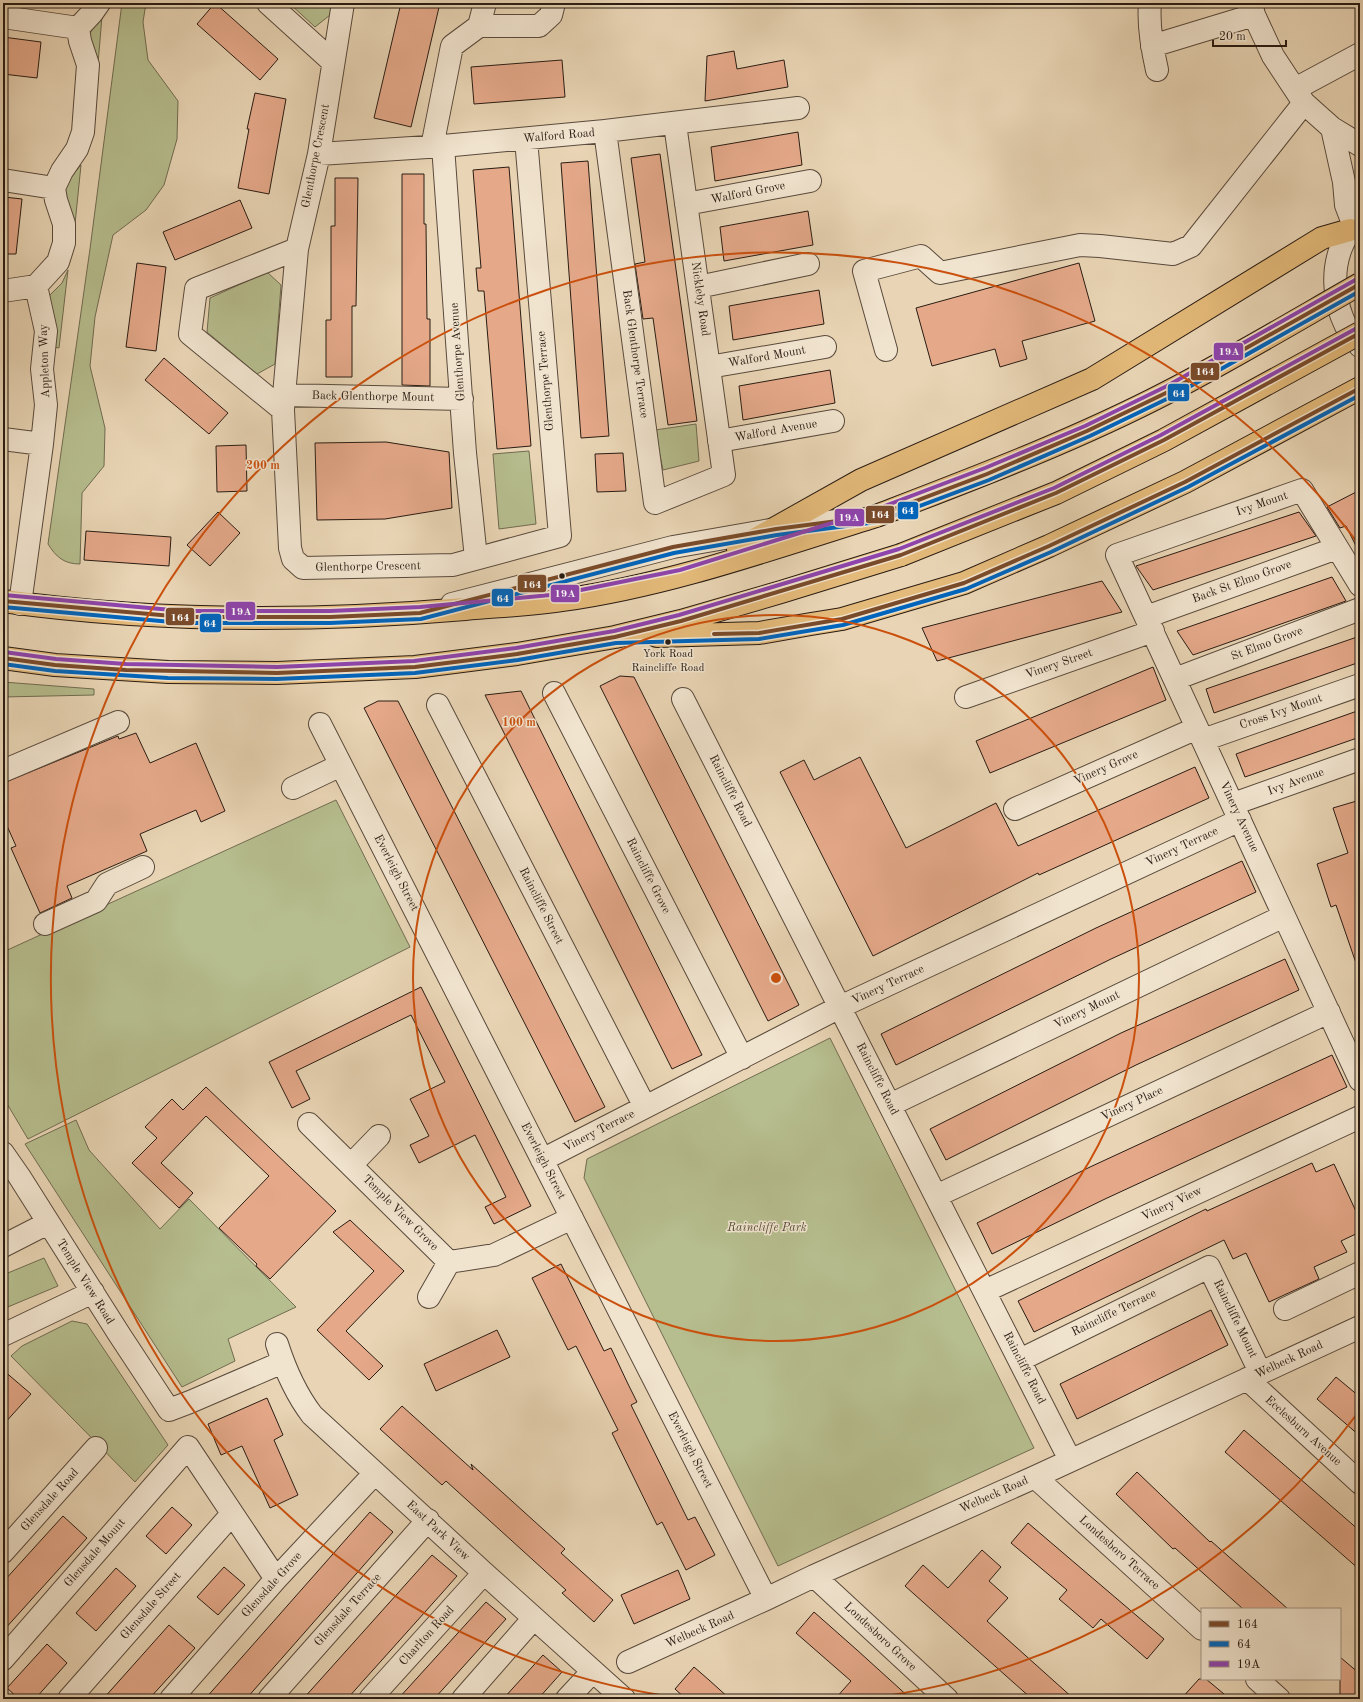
<svg xmlns="http://www.w3.org/2000/svg" width="1363" height="1702" viewBox="0 0 1363 1702" font-family="'Old Standard TT',serif">
	<style>
		.green { fill: #b6bd8e; stroke: #706c50 }
		.building { fill: #e5a98a; stroke: #291c13 }
		.lines { fill: none; stroke-linecap: round; stroke-linejoin: round }
		.minor-casing { stroke: #594a3c; stroke-width: 24 }
		.highway-casing { stroke: #291c13; stroke-width: 24 }
		.minor { stroke: #f1e4cf; stroke-width: 22 }
		.highway { stroke: #e4ba7a; stroke-width: 22 }
		.highway-bridge-casing { stroke: #291c13; stroke-width: 24; stroke-linecap: butt }
		.highway-bridge { stroke: #e4ba7a; stroke-width: 22 }
		.bus-1-casing { stroke: #f1e4cf; stroke-width: 7 }
		.bus-2-casing { stroke: #f1e4cf; stroke-width: 7 }
		.bus-3-casing { stroke: #f1e4cf; stroke-width: 7 }
		.bus-1 { stroke: #7a4b2a; stroke-width: 4 }
		.bus-2 { stroke: #0065bd; stroke-width: 4 }
		.bus-3 { stroke: #8e44ad; stroke-width: 4 }
		.ring { fill: none; stroke: #cb500d; stroke-width: 2 }
		.bus-dot { fill: #291c13; stroke: #f1e4cf; stroke-width: 1.5 }
		.labels { text-anchor: middle; dominant-baseline: central; stroke-width: 3; stroke-linejoin: round; paint-order: stroke }
		.bus-label { font-size: 11px; fill: #291c13; stroke: #f1e4cf }
		.street-label { font-size: 12px; fill: #291c13; stroke: #f1e4cf }
		.park-label { font-size: 12px; font-style: italic; fill: #534c38; stroke: #f1e4cf }
		.centre { fill: #cb500d; stroke: #f1e4cf; stroke-width: 2 }
		.ring-label { font-size: 12px; text-anchor: middle; font-weight: bold; fill: #cb500d; stroke: #f1e4cf; stroke-width: 3; stroke-linejoin: round; paint-order: stroke }
		.line-badge { stroke: #f1e4cf; stroke-width: 1.5 }
		.badge-label { font-size: 11px; text-anchor: middle; font-weight: bold; fill: #fff }
	</style>
	<rect width="100%" height="100%" fill="#e9d5b5"/>
	<filter id="stains"><feTurbulence type="fractalNoise" baseFrequency=".005" numOctaves="4"/><feColorMatrix values="0 0 0 0 .2 0 0 0 0 .09 0 0 0 0 .02 0 0 0 .5 -.17"/></filter>
	<radialGradient id="worn" r=".72"><stop offset=".6" stop-color="#630" stop-opacity="0"/><stop offset="1" stop-color="#630" stop-opacity=".3"/></radialGradient>
	<path class="green" d="M 122,3 L 146,3 L 143,22 L 148,60 L 178,101 L 177,139 L 164,185 L 146,210 L 113,235 L 95,317 L 90,366 L 105,428 L 104,466 L 82,493 L 80,564 C 64,564 56,557 48,544 L 90,249 Z
		M 289,3 L 332,3 L 330,15 L 315,27 Z
		M 102,16 L 98,64 L 87,37 Z
		M 81,165 L 75,224 L 63,186 Z
		M 68,270 L 59,348 L 50,346 L 49,296 L 62,283 Z
		M 267,272 L 281,285 L 275,364 L 257,374 L 207,332 L 210,298 Z
		M 696,424 L 699,461 L 663,470 L 655,430 Z
		M 529,451 L 536,524 L 499,529 L 493,454 Z
		M 3,682 L 94,689 L 94,695 L 3,697 Z
		M 336,800 L 410,947 L 28,1139 L 3,1097 L 3,952 Z
		M 830,1038 L 1034,1448 L 778,1566 L 584,1178 L 587,1159 Z
		M 76,1120 L 89,1150 L 160,1229 L 189,1199 L 296,1307 L 228,1339 L 235,1361 L 182,1387 L 25,1144 Z
		M 44,1258 L 58,1286 L 3,1309 L 3,1275 Z
		M 72,1321 L 87,1324 L 168,1445 L 135,1482 L 11,1356 L 22,1346 Z"/>
	<path class="building" d="M 215,3 L 278,59 L 260,80 L 197,24 Z
		M 401,3 L 440,3 L 411,127 L 374,118 Z
		M 3,37 L 41,42 L 37,78 L 3,74 Z
		M 734,51 L 737,69 L 784,60 L 788,87 L 705,101 L 707,56 Z
		M 562,60 L 565,97 L 474,104 L 471,67 Z
		M 255,93 L 286,99 L 269,194 L 238,188 L 249,129 L 247,129 Z
		M 798,132 L 802,165 L 715,181 L 711,147 Z
		M 660,154 L 697,421 L 668,425 L 653,318 L 643,319 L 635,264 L 645,262 L 631,158 Z
		M 588,161 L 609,436 L 581,438 L 561,163 Z
		M 509,167 L 531,446 L 497,449 L 484,291 L 478,291 L 476,268 L 481,268 L 473,170 Z
		M 402,174 L 424,174 L 424,224 L 426,224 L 427,319 L 430,319 L 430,386 L 402,385 Z
		M 335,178 L 358,178 L 356,306 L 352,306 L 352,377 L 326,377 L 326,320 L 331,320 L 331,226 L 335,226 Z
		M 4,197 L 22,199 L 16,254 L 3,254 L 3,207 Z
		M 240,200 L 252,228 L 175,260 L 163,232 Z
		M 808,211 L 813,245 L 724,261 L 720,227 Z
		M 137,263 L 166,267 L 156,351 L 126,347 Z
		M 1079,263 L 1095,321 L 1022,341 L 1027,359 L 1000,367 L 995,349 L 932,366 L 916,308 Z
		M 819,290 L 824,324 L 733,340 L 729,306 Z
		M 164,358 L 228,413 L 209,434 L 145,380 Z
		M 830,370 L 835,403 L 743,420 L 739,386 Z
		M 386,442 L 449,452 L 452,508 L 385,519 L 317,520 L 315,443 Z
		M 246,445 L 247,491 L 217,492 L 216,446 Z
		M 623,453 L 626,491 L 597,492 L 595,454 Z
		M 1360,490 L 1360,554 L 1346,526 L 1340,528 L 1327,507 Z
		M 218,512 L 240,533 L 210,566 L 187,545 Z
		M 1299,512 L 1316,536 L 1153,590 L 1136,566 Z
		M 86,531 L 171,537 L 169,566 L 84,560 Z
		M 1332,577 L 1346,601 L 1298,618 L 1193,655 L 1177,631 Z
		M 1102,581 L 1122,612 L 937,661 L 922,628 Z
		M 1360,636 L 1360,662 L 1214,713 L 1206,689 Z
		M 1153,667 L 1166,700 L 990,773 L 976,741 Z
		M 620,676 L 634,677 L 799,1005 L 768,1021 L 600,686 Z
		M 521,691 L 702,1055 L 672,1069 L 485,695 Z
		M 378,701 L 398,701 L 605,1107 L 575,1122 L 364,708 Z
		M 1360,710 L 1360,737 L 1245,777 L 1236,754 Z
		M 136,733 L 150,763 L 196,743 L 225,811 L 201,822 L 196,810 L 140,834 L 147,851 L 67,886 L 72,898 L 40,913 L 11,848 L 16,846 L 3,817 L 3,783 L 118,736 L 119,739 Z
		M 860,757 L 906,848 L 996,803 L 1018,846 L 1195,767 L 1209,798 L 1039,875 L 1038,873 L 873,956 L 780,772 L 804,760 L 814,780 Z
		M 1360,800 L 1360,965 L 1357,966 L 1336,905 L 1331,907 L 1317,864 L 1348,853 L 1333,808 Z
		M 1242,861 L 1256,892 L 1111,959 L 896,1065 L 881,1034 L 1096,928 Z
		M 1285,959 L 1299,990 L 1136,1065 L 946,1160 L 930,1129 L 1121,1033 Z
		M 421,987 L 531,1206 L 494,1224 L 485,1207 L 506,1197 L 475,1135 L 419,1163 L 410,1145 L 429,1136 L 410,1099 L 445,1082 L 411,1015 L 296,1071 L 310,1099 L 292,1108 L 269,1062 Z
		M 1332,1055 L 1347,1087 L 1105,1199 L 992,1254 L 977,1223 L 1090,1167 Z
		M 206,1087 L 336,1211 L 270,1279 L 256,1266 L 257,1264 L 219,1228 L 269,1176 L 206,1116 L 161,1163 L 193,1193 L 179,1208 L 132,1163 L 157,1138 L 145,1127 L 164,1107 L 172,1099 L 183,1110 Z
		M 1312,1163 L 1316,1172 L 1334,1164 L 1360,1220 L 1360,1232 L 1341,1241 L 1347,1252 L 1314,1267 L 1319,1279 L 1269,1302 L 1246,1253 L 1233,1259 L 1224,1240 L 1034,1332 L 1018,1301 L 1206,1209 L 1207,1211 Z
		M 350,1220 L 404,1271 L 346,1331 L 383,1366 L 369,1380 L 317,1330 L 374,1271 L 333,1232 Z
		M 561,1264 L 604,1351 L 611,1348 L 628,1384 L 637,1402 L 631,1405 L 688,1520 L 695,1517 L 715,1555 L 686,1570 L 662,1522 L 657,1525 L 612,1433 L 618,1430 L 576,1346 L 568,1350 L 532,1278 Z
		M 1211,1310 L 1228,1345 L 1077,1419 L 1060,1384 Z
		M 497,1330 L 510,1357 L 436,1391 L 424,1364 Z
		M 3,1370 L 31,1394 L 3,1425 Z
		M 1336,1377 L 1360,1397 L 1360,1436 L 1317,1399 Z
		M 267,1398 L 283,1435 L 274,1440 L 298,1495 L 270,1508 L 242,1446 L 221,1455 L 208,1424 Z
		M 402,1406 L 473,1470 L 471,1464 L 565,1549 L 561,1553 L 613,1600 L 594,1622 L 562,1593 L 566,1590 L 446,1481 L 442,1485 L 380,1429 Z
		M 1244,1430 L 1360,1531 L 1360,1570 L 1225,1452 Z
		M 1137,1472 L 1210,1542 L 1211,1541 L 1288,1609 L 1243,1609 L 1175,1548 L 1173,1549 L 1116,1494 Z
		M 172,1507 L 192,1525 L 166,1554 L 146,1536 Z
		M 370,1512 L 393,1532 L 246,1699 L 205,1699 Z
		M 63,1516 L 87,1538 L 3,1631 L 3,1582 Z
		M 1028,1523 L 1164,1639 L 1147,1659 L 1101,1619 L 1093,1628 L 1059,1599 L 1067,1590 L 1011,1543 Z
		M 982,1550 L 1001,1567 L 989,1581 L 1008,1598 L 987,1621 L 1074,1699 L 1032,1699 L 905,1586 L 923,1565 L 948,1588 Z
		M 432,1555 L 457,1576 L 442,1593 L 347,1699 L 303,1699 Z
		M 224,1567 L 245,1585 L 218,1615 L 197,1597 Z
		M 116,1568 L 136,1586 L 96,1631 L 76,1613 Z
		M 678,1570 L 690,1599 L 634,1624 L 621,1595 Z
		M 486,1602 L 506,1619 L 453,1678 L 434,1699 L 398,1699 Z
		M 814,1612 L 857,1650 L 911,1699 L 835,1699 L 851,1681 L 796,1633 Z
		M 169,1625 L 195,1648 L 169,1677 L 149,1699 L 103,1699 Z
		M 47,1644 L 67,1663 L 35,1699 L 19,1699 L 7,1688 Z
		M 543,1655 L 562,1672 L 538,1699 L 503,1699 Z
		M 1340,1657 L 1360,1674 L 1360,1699 L 1340,1699 Z
		M 694,1667 L 709,1680 L 730,1699 L 686,1699 L 675,1689 Z
		M 1199,1679 L 1206,1679 L 1230,1699 L 1181,1699 Z"/>
	<g class="lines">
		<g class="minor-casing">
			<path id="minor" d="M 268,3 L 333,62
				M 343,3 L 319,154 L 297,249 L 284,395 L 283,410 L 290,548 L 293,559 L 303,568 L 453,565 L 560,536 L 526,139
				M 1150,3 C 1148,25 1152,48 1157,70
				M 1251,3 L 1254,15 L 1273,56 L 1304,103 L 1332,128 L 1360,145
				M 3,17 L 78,28
				M 479,26 L 539,26 L 551,15 L 554,3
				M 1152,46 L 1254,15
				M 1295,89 L 1360,54
				M 1332,128 L 1344,182 L 1346,205 L 1354,226
				M 605,131 L 655,503 L 724,475 L 675,124
				M 443,146 L 465,453 L 476,558
				M 432,147 L 452,46 L 479,26 L 485,3
				M 319,154 L 443,146 L 605,131 L 798,108
				M 3,180 L 54,188
				M 686,204 L 810,181
				M 1360,221 C 1325,250 1329,314 1360,346
				M 36,286 L 58,262 L 64,243 L 64,224 L 56,200 L 54,188 L 62,171 L 77,149 L 83,132 L 88,65 L 80,41 L 78,28 L 92,13 L 99,3
				M 698,287 L 808,264
				M 3,291 L 36,286
				M 886,350 L 864,271 L 921,256 L 940,273 L 1080,245 L 1100,246 L 1173,254 L 1191,246 L 1304,103
				M 709,367 L 825,347
				M 284,395 L 462,399
				M 283,410 L 190,334 L 196,289 L 297,249
				M 3,439 L 42,444
				M 719,441 L 833,421
				M 1360,585 L 1302,490 L 1117,555 L 1360,1080
				M 20,604 L 42,444 L 46,405 L 42,369 L 46,331 L 36,286
				M 452,604 L 673,547 L 776,529 L 844,520
				M 1146,617 L 1337,548
				M 1175,679 L 1360,609
				M 554,693 L 742,1058
				M 966,697 L 1153,631
				M 683,699 L 1070,1460
				M 438,705 L 645,1107
				M 320,724 L 766,1599
				M 1203,740 L 1360,685
				M 3,771 L 118,722
				M 293,788 L 341,765
				M 1233,804 L 1360,759
				M 1015,809 L 1197,728
				M 45,924 L 96,901 L 107,884 L 143,867
				M 890,1105 L 1284,916
				M 309,1124 L 449,1262 L 494,1255 L 572,1218
				M 3,1153 L 19,1176 L 119,1334 L 169,1410 L 190,1402 L 283,1362
				M 542,1160 L 840,1007 L 1240,820
				M 351,1165 L 379,1136
				M 936,1196 L 1329,1012
				M 3,1246 L 48,1223
				M 985,1291 L 1360,1117
				M 429,1297 L 449,1262
				M 1285,1309 L 1360,1273
				M 3,1335 L 93,1292
				M 277,1344 C 285,1369 296,1394 312,1415 L 484,1573 L 624,1699
				M 1020,1360 L 1209,1267 L 1260,1372
				M 1247,1379 L 1360,1483
				M 1035,1477 L 1202,1629
				M 3,1552 L 96,1448
				M 814,1576 L 947,1699
				M 3,1659 L 188,1447 L 276,1579
				M 628,1662 L 766,1599 L 814,1576 L 1035,1477 L 1360,1327
				M 1257,1679 L 1279,1699
				M 69,1699 L 232,1514
				M 171,1699 L 276,1579 L 375,1473
				M 269,1699 L 428,1520
				M 370,1699 L 484,1573
				M 463,1699 L 534,1618
				M 567,1699 L 593,1671"/>
		</g>
		<g class="highway-casing">
			<path id="highway" d="M 738,549 L 861,480 L 1092,379 L 1322,238 L 1350,230
				M 3,601 C 154,622 313,622 465,609 C 497,606 531,605 563,600 C 670,585 773,548 876,516
				M 657,636 L 759,633 L 811,624 L 842,619 L 964,583 L 1049,546 L 1185,482 L 1360,388
				M 3,658 L 55,665 L 168,672 L 277,673 L 415,667 L 517,654 L 615,637 L 681,621 L 781,592 L 901,555"/>
		</g>
		<use href="#minor" class="minor"/>
		<use href="#highway" class="highway"/>
		<g class="highway-bridge-casing">
			<path id="highway-bridge" d="M 876,516 C 975,478 1076,440 1170,391 C 1235,357 1297,320 1360,284
				M 901,555 L 1056,493 L 1164,440 L 1360,333"/>
		</g>
		<use href="#highway-bridge" class="highway-bridge"/>
		<g class="bus-1-casing">
			<path id="bus-1" d="M 3,601 L 183,617 L 330,617 L 420,613 L 673,547 L 776,529 L 876,516 L 987,474 L 1087,431 L 1170,391 L 1360,284
				M 714,634 L 759,633 L 842,619 L 964,583 L 1049,546 L 1185,482 L 1360,388
				M 3,658 L 55,665 L 126,670 L 277,673 L 415,667 L 517,654 L 615,637 L 681,621 L 901,555 L 1056,493 L 1164,440 L 1360,333"/>
		</g>
		<g class="bus-2-casing">
			<path id="bus-2" d="M 3,607 L 183,623 L 330,623 L 421,619 L 674,553 L 777,535 L 877,522 L 989,480 L 1090,436 L 1173,396 L 1360,291
				M 3,664 L 55,671 L 168,678 L 277,679 L 415,673 L 518,660 L 616,643 L 759,639 L 843,625 L 966,589 L 1051,552 L 1188,487 L 1360,395"/>
		</g>
		<g class="bus-3-casing">
			<path id="bus-3" d="M 4,595 L 183,611 L 330,611 L 420,607 L 561,594 L 680,570 L 874,510 L 985,468 L 1085,426 L 1167,386 L 1357,279
				M 4,652 L 56,659 L 126,664 L 277,667 L 414,661 L 516,648 L 614,631 L 679,615 L 899,549 L 1054,488 L 1161,435 L 1357,328"/>
		</g>
		<use href="#bus-1" class="bus-1"/>
		<use href="#bus-2" class="bus-2"/>
		<use href="#bus-3" class="bus-3"/>
	</g>
	<g class="ring">
		<circle cx="776" cy="978" r="363"/>
		<path d="M1360 1410A726 726 0 0 1 864 1699M688 1699A726 726 0 1 1 1360 546"/>
	</g>
	<g class="bus-dot">
		<circle cx="562" cy="576" r="3.5"/>
		<circle cx="668" cy="642" r="3.5"/>
	</g>
	<g class="labels">
		<g class="bus-label">
			<text x="668" y="654">York Road<tspan x="668" dy="14">Raincliffe Road</tspan></text>
		</g>
		<g class="street-label">
			<text transform="translate(559 136) rotate(-5)">Walford Road</text>
			<text transform="translate(316 156) rotate(-79)">Glenthorpe Crescent</text>
			<text transform="translate(748 193) rotate(-11)">Walford Grove</text>
			<text transform="translate(700 299) rotate(82)">Nickleby Road</text>
			<text transform="translate(458 352) rotate(-94)">Glenthorpe Avenue</text>
			<text transform="translate(635 354) rotate(82)">Back Glenthorpe Terrace</text>
			<text transform="translate(767 357) rotate(-10)">Walford Mount</text>
			<text transform="translate(45 361) rotate(-92)">Appleton Way</text>
			<text transform="translate(546 381) rotate(-95)">Glenthorpe Terrace</text>
			<text transform="translate(373 397) rotate(1)">Back Glenthorpe Mount</text>
			<text transform="translate(776 431) rotate(-10)">Walford Avenue</text>
			<text transform="translate(1262 504) rotate(-19)">Ivy Mount</text>
			<text transform="translate(368 567) rotate(-1)">Glenthorpe Crescent</text>
			<text transform="translate(1242 582) rotate(-20)">Back St Elmo Grove</text>
			<text transform="translate(1267 644) rotate(-21)">St Elmo Grove</text>
			<text transform="translate(1059 664) rotate(-19)">Vinery Street</text>
			<text transform="translate(1281 712) rotate(-19)">Cross Ivy Mount</text>
			<text transform="translate(1106 768) rotate(-24)">Vinery Grove</text>
			<text transform="translate(1296 782) rotate(-20)">Ivy Avenue</text>
			<text transform="translate(730 791) rotate(63)">Raincliffe Road</text>
			<text transform="translate(1239 817) rotate(65)">Vinery Avenue</text>
			<text transform="translate(1182 847) rotate(-25)">Vinery Terrace</text>
			<text transform="translate(396 873) rotate(63)">Everleigh Street</text>
			<text transform="translate(648 876) rotate(63)">Raincliffe Grove</text>
			<text transform="translate(541 906) rotate(63)">Raincliffe Street</text>
			<text transform="translate(888 985) rotate(-25)">Vinery Terrace</text>
			<text transform="translate(1087 1010) rotate(-26)">Vinery Mount</text>
			<text transform="translate(877 1079) rotate(63)">Raincliffe Road</text>
			<text transform="translate(1132 1104) rotate(-25)">Vinery Place</text>
			<text transform="translate(599 1131) rotate(-27)">Vinery Terrace</text>
			<text transform="translate(543 1161) rotate(63)">Everleigh Street</text>
			<text transform="translate(1172 1204) rotate(-25)">Vinery View</text>
			<text transform="translate(400 1213) rotate(45)">Temple View Grove</text>
			<text transform="translate(85 1282) rotate(58)">Temple View Road</text>
			<text transform="translate(1114 1313) rotate(-26)">Raincliffe Terrace</text>
			<text transform="translate(1235 1319) rotate(64)">Raincliffe Mount</text>
			<text transform="translate(1289 1360) rotate(-25)">Welbeck Road</text>
			<text transform="translate(1024 1368) rotate(63)">Raincliffe Road</text>
			<text transform="translate(1303 1431) rotate(42)">Ecclesburn Avenue</text>
			<text transform="translate(690 1450) rotate(63)">Everleigh Street</text>
			<text transform="translate(994 1495) rotate(-24)">Welbeck Road</text>
			<text transform="translate(50 1500) rotate(-48)">Glensdale Road</text>
			<text transform="translate(438 1531) rotate(43)">East Park View</text>
			<text transform="translate(95 1553) rotate(-49)">Glensdale Mount</text>
			<text transform="translate(1119 1553) rotate(42)">Londesboro Terrace</text>
			<text transform="translate(272 1585) rotate(-48)">Glensdale Grove</text>
			<text transform="translate(151 1606) rotate(-49)">Glensdale Street</text>
			<text transform="translate(348 1610) rotate(-48)">Glensdale Terrace</text>
			<text transform="translate(700 1630) rotate(-24)">Welbeck Road</text>
			<text transform="translate(427 1636) rotate(-48)">Charlton Road</text>
			<text transform="translate(880 1637) rotate(43)">Londesboro Grove</text>
		</g>
		<g class="park-label">
			<text x="767" y="1228">Raincliffe Park</text>
		</g>
	</g>
	<circle cx="776" cy="978" r="6" class="centre"/>
	<g class="ring-label">
		<text x="263" y="469">200 m</text>
		<text x="519" y="726">100 m</text>
	</g>
	<g class="line-badge">
		<rect x="1213" y="342" width="31" height="19" rx="4" fill="#8e44ad"/>
		<rect x="1190" y="362" width="30" height="19" rx="4" fill="#7a4b2a"/>
		<rect x="1167" y="383" width="23" height="19" rx="4" fill="#0065bd"/>
		<rect x="897" y="501" width="22" height="19" rx="4" fill="#0065bd"/>
		<rect x="865" y="505" width="30" height="19" rx="4" fill="#7a4b2a"/>
		<rect x="834" y="508" width="31" height="19" rx="4" fill="#8e44ad"/>
		<rect x="517" y="574" width="30" height="19" rx="4" fill="#7a4b2a"/>
		<rect x="550" y="584" width="30" height="19" rx="4" fill="#8e44ad"/>
		<rect x="491" y="588" width="23" height="19" rx="4" fill="#0065bd"/>
		<rect x="225" y="601" width="31" height="20" rx="4" fill="#8e44ad"/>
		<rect x="165" y="607" width="30" height="19" rx="4" fill="#7a4b2a"/>
		<rect x="199" y="613" width="23" height="20" rx="4" fill="#0065bd"/>
	</g>
	<g class="badge-label">
		<text x="1229" y="355">19A</text>
		<text x="1205" y="375">164</text>
		<text x="1179" y="397">64</text>
		<text x="908" y="514">64</text>
		<text x="880" y="518">164</text>
		<text x="849" y="521">19A</text>
		<text x="532" y="588">164</text>
		<text x="565" y="597">19A</text>
		<text x="503" y="602">64</text>
		<text x="241" y="615">19A</text>
		<text x="180" y="621">164</text>
		<text x="210" y="627">64</text>
	</g>
	<rect width="1363" height="1702" fill="none" stroke="#e9d5b5" stroke-width="16"/>
	<rect x="4" y="4" width="1355" height="1694" fill="none" stroke="#291c13" stroke-width="2"/>
	<rect x="8" y="8" width="1347" height="1686" fill="none" stroke="#291c13"/>
	<rect x="1201" y="1608" width="140" height="72" fill="#f1e4cf" stroke="#a19484"/>
	<rect x="1209" y="1621" width="20" height="6" fill="#7a4b2a" stroke="#a19484"/>
	<text x="1237" y="1628" font-size="12" fill="#291c13">164</text>
	<rect x="1209" y="1641" width="20" height="6" fill="#0065bd" stroke="#a19484"/>
	<text x="1237" y="1648" font-size="12" fill="#291c13">64</text>
	<rect x="1209" y="1661" width="20" height="6" fill="#8e44ad" stroke="#a19484"/>
	<text x="1237" y="1668" font-size="12" fill="#291c13">19A</text>
	<path d="M1213 40v6h73v-6" fill="none" stroke="#291c13" stroke-width="2"/>
	<text x="1219" y="40" font-size="12" fill="#291c13" stroke="#f1e4cf" stroke-width="3" paint-order="stroke">20 m</text>
	<rect width="100%" height="100%" filter="url(#stains)"/>
	<rect width="100%" height="100%" fill="url(#worn)"/>
</svg>
